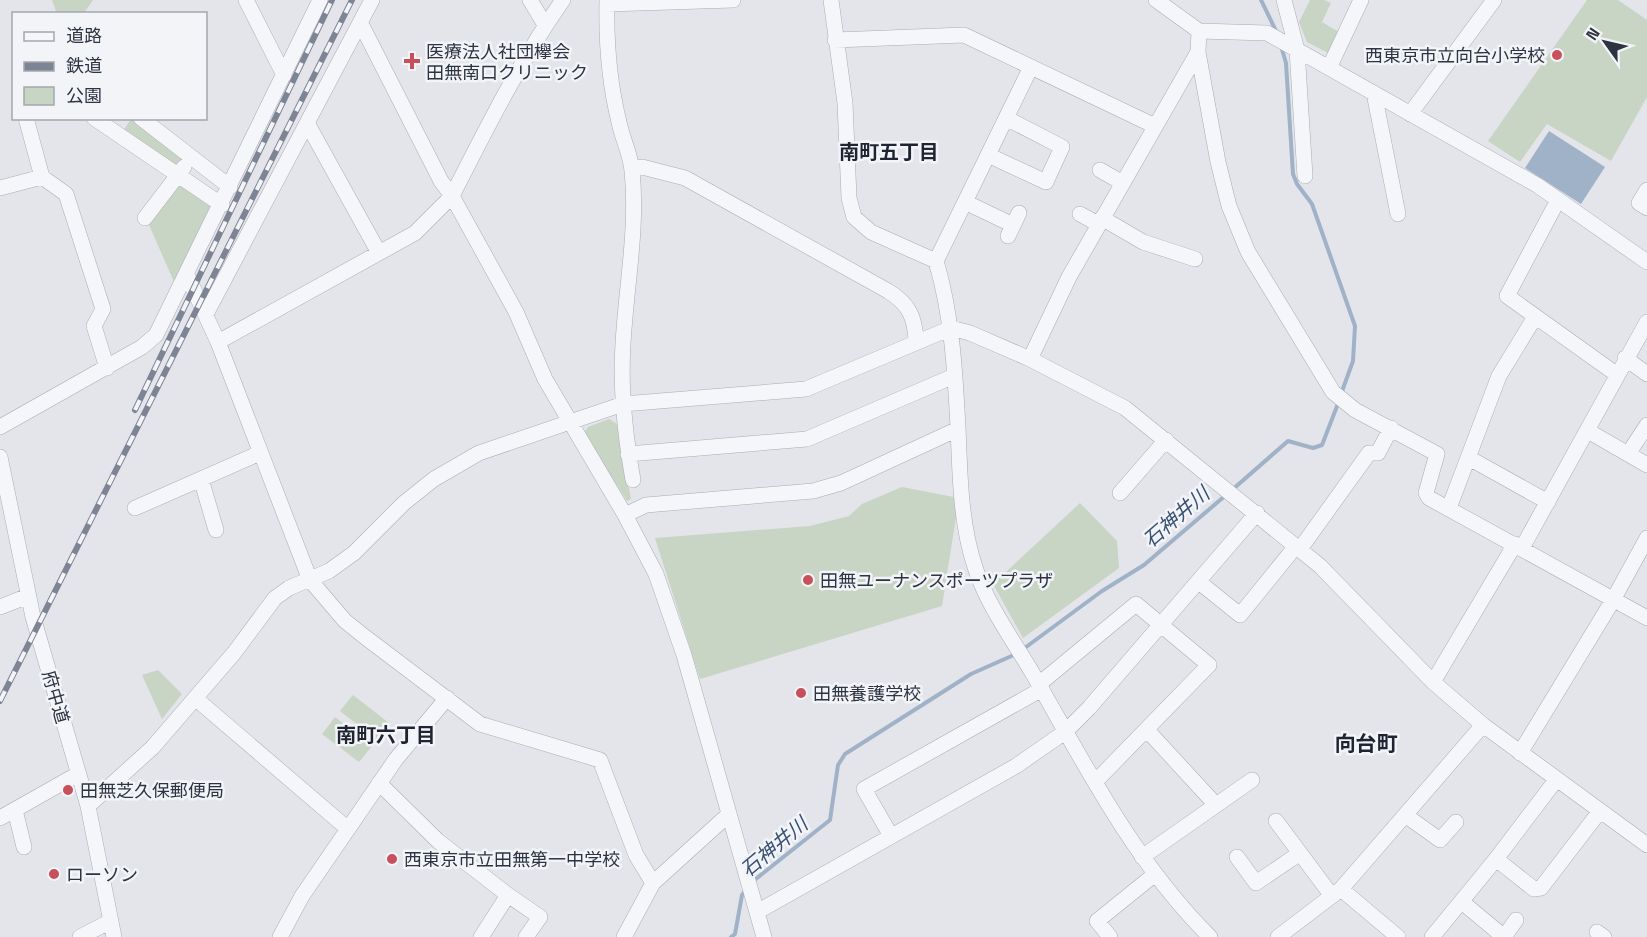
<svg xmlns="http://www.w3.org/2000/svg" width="1647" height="937" viewBox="0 0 1647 937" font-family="'Space Grotesk','Noto Sans JP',sans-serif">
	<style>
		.green { fill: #c8d4c4 }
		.water { fill: #a0b2c8 }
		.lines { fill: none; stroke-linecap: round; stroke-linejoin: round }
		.stream { stroke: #a0b2c8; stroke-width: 4 }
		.minor-casing { stroke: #a8acb4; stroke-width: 16 }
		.minor { stroke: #f5f6f9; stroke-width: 15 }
		.rail-casing { stroke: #7d8493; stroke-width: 6 }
		.rail { stroke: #f2f4f8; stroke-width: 4; stroke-dasharray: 11; stroke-linecap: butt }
		.poi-dot { fill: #c7505c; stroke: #f2f4f8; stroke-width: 2 }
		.labels { text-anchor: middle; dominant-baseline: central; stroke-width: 5; stroke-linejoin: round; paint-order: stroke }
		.poi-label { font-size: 18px; fill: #2c3341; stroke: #f2f4f8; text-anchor: start }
		.street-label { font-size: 18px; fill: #2c3341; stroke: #f2f4f8 }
		.neighbourhood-label { font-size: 20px; font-weight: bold; fill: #1e2432; stroke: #f2f4f8 }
		.water-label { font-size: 20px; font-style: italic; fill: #385073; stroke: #f2f4f8 }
		.quarter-label { font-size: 21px; font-weight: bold; fill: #1e2432; stroke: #f2f4f8 }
	</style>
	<rect width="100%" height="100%" fill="#e3e5ea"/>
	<path class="green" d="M 52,0 L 93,0 L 84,13 L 57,14 Z
		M 1310,0 L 1324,0 L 1331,3 L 1322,22 L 1339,32 L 1328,53 L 1307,42 L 1299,22 Z
		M 1587,0 L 1618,0 L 1647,20 L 1647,97 L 1611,161 L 1547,124 L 1520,162 L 1488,141 Z
		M 131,119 L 181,153 L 183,158 L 177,166 L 123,131 Z
		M 176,179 L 219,208 L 178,291 L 146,218 Z
		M 609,419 L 617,424 L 631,499 L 627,501 L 584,433 L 588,427 Z
		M 902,487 L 959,498 L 942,606 L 700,679 L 655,538 L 810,526 L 849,516 L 862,504 Z
		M 1080,503 L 1117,541 L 1119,568 L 1023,638 L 993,584 Z
		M 158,670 L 182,694 L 162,719 L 142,675 Z
		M 353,695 L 389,723 L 376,739 L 340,711 Z
		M 335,717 L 372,746 L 359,762 L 322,734 Z"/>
	<path class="water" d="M 1549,131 L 1605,167 L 1581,204 L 1525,168 Z"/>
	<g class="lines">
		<path class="stream" d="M 1261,0 L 1277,33
			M 1281,46 L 1286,63 L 1293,174 L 1297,184 L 1312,204 L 1355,326 L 1353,361 L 1341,394
			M 1232,490 L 1288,441 L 1313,448 L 1322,445 L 1339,401
			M 1022,650 L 1102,591 L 1144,565 L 1226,495
			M 752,882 L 830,820 L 838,765 L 845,754 L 971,674 L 1016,654
			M 731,937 L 735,934 L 742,895 L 746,890"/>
		<g class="minor-casing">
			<path id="minor" d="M 246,0 L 284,75
				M 530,0 L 545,25
				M 607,0 C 606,41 609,82 619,122 C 622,138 631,155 632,171 C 638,228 626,287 623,344 C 620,390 625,435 633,480
				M 831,0 L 845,103 L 849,198 L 854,217 L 871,232 L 936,261 C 952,315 955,371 958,427 C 960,473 960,522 975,567 C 987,605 1013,640 1033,674 C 1086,767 1134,861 1210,937
				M 1156,0 L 1199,31 L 1267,33 L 1537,185 L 1647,262
				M 1284,0 L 1297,50 L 1305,176
				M 607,4 L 733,0
				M 361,24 L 441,181 L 452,196 L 516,312 L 545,379 L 625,515 L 656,574 L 684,655 L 764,937
				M 1199,31 L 1198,52 L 1218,162 L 1229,206 L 1248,252 L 1333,392 L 1355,410 L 1437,454 L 1426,493 L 1429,498 L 1647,618
				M 835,40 L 964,35 L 1155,126
				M 1329,68 L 1361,0
				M 1374,93 L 1398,214
				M 1410,114 L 1494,0
				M 26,118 L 42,177 L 66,194 L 103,309 L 94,326 L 107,368
				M 94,118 L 222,205
				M 141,118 L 230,187
				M 307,123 L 379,253
				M 988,155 L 1046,182 L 1062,147 L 1006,118
				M 632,169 L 642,167 L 685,178 L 888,291 C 909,304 915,317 916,341
				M 1100,170 L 1121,182
				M 0,188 L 42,177
				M 1647,190 L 1639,203 L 1647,208
				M 1558,200 L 1507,296 L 1616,374
				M 965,202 L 1013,225
				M 1080,214 L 1098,224
				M 145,218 L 184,167
				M 1102,218 L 1143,242 L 1195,259
				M 1008,236 L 1019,213
				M 936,261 L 1031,67
				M 187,275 L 218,342 L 310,580 L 345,621 L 365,637 L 480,724 L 600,760 L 636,855 L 653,883
				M 206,314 L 372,0
				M 218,342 L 415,233 L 452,196 C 486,129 520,61 563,0
				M 1625,358 L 1647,374
				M 1030,359 L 1069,277 L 1198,52
				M 0,427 L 142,347 L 156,335 L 320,0
				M 1588,431 L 1647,465
				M 628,454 L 807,439 L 954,376
				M 1628,454 L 1647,425
				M 0,457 L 33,617 L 88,806 L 114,937
				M 1469,458 L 1548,502
				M 201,479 L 216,530
				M 1120,493 L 1166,440
				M 135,508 L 260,453
				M 1449,508 L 1499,376 L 1535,317
				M 625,515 L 646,505 L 813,491 L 841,483 L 958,429
				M 1522,548 L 1647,322
				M 1300,549 L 1369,453 L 1378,453 L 1391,428
				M 1199,582 L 1240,615 L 1296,546
				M 0,607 L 28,596
				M 1433,682 L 1515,544
				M 1039,684 L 1136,604 L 1209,665 L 1095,782
				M 195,698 L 348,829
				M 1147,730 L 1216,805
				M 1520,753 L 1613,600 L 1647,538
				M 379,783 L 438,841 L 508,895 L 481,937
				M 88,806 L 153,747 L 234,653 L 275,598 L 289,588 L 329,571 L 354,553 L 404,503 L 434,479 L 479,453 L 623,404 L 806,389 L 951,328 L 970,333 L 1030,359 L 1125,408 L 1320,566 L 1433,682 L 1483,725 L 1647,845
				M 15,810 L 24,847
				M 1405,815 L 1440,840 L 1456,822
				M 0,818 L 78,774
				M 1276,821 L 1332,896
				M 891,836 L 864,789 L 1042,689
				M 1142,857 L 1252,780
				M 1237,857 L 1256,883 L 1300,853
				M 1496,859 L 1534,889 L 1541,888 L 1600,811
				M 1341,889 L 1398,937
				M 508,895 L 540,917 L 526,937
				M 1462,902 L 1504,937
				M 757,912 L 1016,766 L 1065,732 L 1089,708 L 1257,513
				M 1597,932 L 1604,937
				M 80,937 L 111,921
				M 280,937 L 302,896 L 396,759 L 447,698
				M 624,937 L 653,883 L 728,815
				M 1110,937 L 1097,921 L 1154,875
				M 1278,937 L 1341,889 L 1483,725
				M 1432,937 L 1496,859 L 1556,780
				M 1504,937 L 1516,920"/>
		</g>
		<use href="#minor" class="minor"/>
		<g class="rail-casing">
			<path id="rail" d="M 135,410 L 332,0
				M 0,701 L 352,0"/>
		</g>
		<use href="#rail" class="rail"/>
	</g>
	<g class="poi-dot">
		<circle cx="1557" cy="55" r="6"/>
		<path d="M409 52h6v6h6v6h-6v6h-6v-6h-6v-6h6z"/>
		<circle cx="808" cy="580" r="6"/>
		<circle cx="801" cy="693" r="6"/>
		<circle cx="68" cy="790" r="6"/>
		<circle cx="392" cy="859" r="6"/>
		<circle cx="54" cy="874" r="6"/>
	</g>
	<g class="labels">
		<g class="poi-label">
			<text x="426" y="51">医療法人社団欅会<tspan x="426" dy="21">田無南口クリニック</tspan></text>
			<text x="1545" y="55" text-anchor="end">西東京市立向台小学校</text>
			<text x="820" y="580">田無ユーナンスポーツプラザ</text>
			<text x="813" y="693">田無養護学校</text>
			<text x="80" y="790">田無芝久保郵便局</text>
			<text x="404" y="859">西東京市立田無第一中学校</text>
			<text x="66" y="874">ローソン</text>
		</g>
		<g class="street-label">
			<text transform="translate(56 697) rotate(74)">府中道</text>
		</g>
		<g class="neighbourhood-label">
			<text x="889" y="152">南町五丁目</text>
			<text x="386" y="735">南町六丁目</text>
		</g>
		<g class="water-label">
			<text transform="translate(1176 517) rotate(-41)">石神井川</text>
			<text transform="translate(774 847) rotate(-40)">石神井川</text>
		</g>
		<g class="quarter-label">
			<text x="1366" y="743">向台町</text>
		</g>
	</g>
	<rect x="12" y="12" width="195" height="108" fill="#f2f4f8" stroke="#a3a7af" stroke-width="1.5"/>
	<rect x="24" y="32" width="30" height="9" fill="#f5f6f9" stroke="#a3a7af" stroke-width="1.5"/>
	<text x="66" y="42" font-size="18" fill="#2c3341">道路</text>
	<rect x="24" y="62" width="30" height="9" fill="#7d8493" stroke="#a3a7af" stroke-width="1.5"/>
	<text x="66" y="72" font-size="18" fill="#2c3341">鉄道</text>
	<rect x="24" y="87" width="30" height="18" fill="#c8d4c4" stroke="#a3a7af" stroke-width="1.5"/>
	<text x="66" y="102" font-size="18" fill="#2c3341">公園</text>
	<g transform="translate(1605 42) rotate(304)" stroke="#f2f4f8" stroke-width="4.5" paint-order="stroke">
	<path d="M0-4.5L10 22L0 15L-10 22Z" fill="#2c3341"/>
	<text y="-9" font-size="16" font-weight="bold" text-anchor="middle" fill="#2c3341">N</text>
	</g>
</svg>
